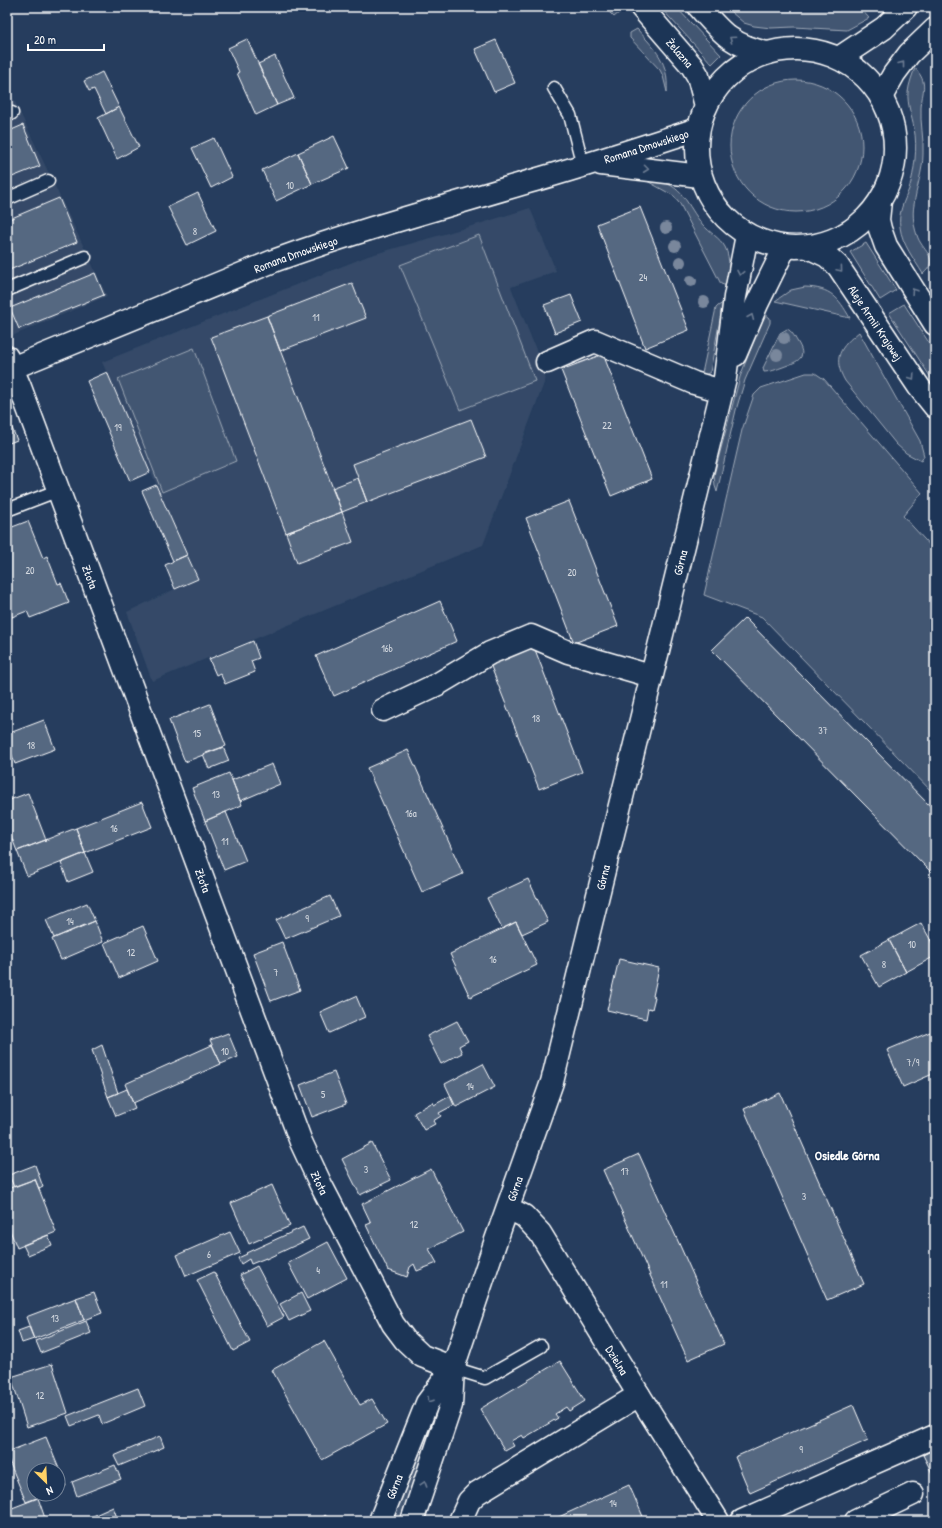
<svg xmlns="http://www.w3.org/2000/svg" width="942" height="1528" viewBox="0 0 942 1528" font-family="'Patrick Hand',sans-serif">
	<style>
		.built { fill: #344a68 }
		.green { fill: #425672; stroke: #a0aab8 }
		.building { fill: #556781; stroke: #fff }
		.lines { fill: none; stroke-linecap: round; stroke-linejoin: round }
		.service-casing { stroke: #fff; stroke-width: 15 }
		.minor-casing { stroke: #fff; stroke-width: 25 }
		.tertiary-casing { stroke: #fff; stroke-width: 25 }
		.service { stroke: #1d3557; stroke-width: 12 }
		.minor { stroke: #1d3557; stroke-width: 22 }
		.tertiary { stroke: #1d3557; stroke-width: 22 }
		.tree { fill: #79879c }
		.oneway { stroke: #6c7c92 }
		.labels { text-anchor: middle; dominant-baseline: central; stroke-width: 3; stroke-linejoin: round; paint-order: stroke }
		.number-label { font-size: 10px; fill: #d4d9e0 }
		.street-label { font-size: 12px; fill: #fff; stroke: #1d3557 }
		.neighbourhood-label { font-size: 13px; font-weight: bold; fill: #fff; stroke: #1d3557 }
	</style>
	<rect width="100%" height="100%" fill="#263d5e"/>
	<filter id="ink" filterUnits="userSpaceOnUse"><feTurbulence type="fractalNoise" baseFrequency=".025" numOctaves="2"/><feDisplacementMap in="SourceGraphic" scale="8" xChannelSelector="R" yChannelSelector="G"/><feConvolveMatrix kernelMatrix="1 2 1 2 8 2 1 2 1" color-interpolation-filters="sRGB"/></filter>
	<g filter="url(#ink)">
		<path class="built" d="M 7,85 L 107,296 L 7,338 Z
			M 530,208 L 556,271 L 511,287 L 545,372 L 544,383 L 483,545 L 152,681 L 127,612 L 198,578 L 102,362 L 368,256 L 482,223 Z"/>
		<path class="green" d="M 604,7 L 616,7 L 620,12 L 614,17 Z
			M 660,7 L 676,7 L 721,55 L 712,64 Z
			M 725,7 L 859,7 L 869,18 L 847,30 L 794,27 L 771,28 L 754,26 L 744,23 Z
			M 637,29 C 656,50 669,62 667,92 L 663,76 L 660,70 L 630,38 L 630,33 Z
			M 915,68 C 929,84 922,90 921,108 C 920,123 924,138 923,154 C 923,171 916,188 914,205 C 912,215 914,228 918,238 C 924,252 940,259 923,274 C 914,259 902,244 900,227 C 898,212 904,202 909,189 C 912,180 914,169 915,159 C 916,149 916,138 914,128 C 912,117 907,104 908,92 C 909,84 912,76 915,68 Z
			M730 146a66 66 0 1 1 132 0a66 66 0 1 1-132 0Z
			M 653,180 C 684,184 686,205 703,225 C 710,233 720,238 725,247 C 731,259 729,274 727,286 L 721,284 L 679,202 L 674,196 L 647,181 Z
			M 479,235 L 535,381 L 460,410 L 400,265 Z
			M 866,243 L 896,290 L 880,300 L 850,252 Z
			M 805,287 C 831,288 838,297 850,318 L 775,301 L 791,290 Z
			M 723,303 L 710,372 L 701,378 L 716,308 L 718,306 Z
			M 904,304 L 935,352 L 935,384 L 889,313 Z
			M 764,313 L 770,318 L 770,323 L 745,380 L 736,410 L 717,492 L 715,486 L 714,475 L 740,377 Z
			M 787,329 C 792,331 794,336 797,341 C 808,358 799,361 783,367 C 777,369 771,372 764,372 L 763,368 L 780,333 Z
			M 859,332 L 920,441 L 924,456 L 921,461 L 906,453 L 896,444 L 845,381 C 832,358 840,347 859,332 Z
			M 194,348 L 236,461 L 162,492 L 118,379 Z
			M 806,373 L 815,373 L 824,379 L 922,493 L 903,516 L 935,551 L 935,795 L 762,617 L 704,595 L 742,430 L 754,395 L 761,388 Z
			M 442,1400 L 404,1521 L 389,1521 L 435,1403 Z"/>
		<path class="building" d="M 247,39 L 277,105 L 256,115 L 237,73 L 239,72 L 228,48 Z
			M 496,40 L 515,83 L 494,92 L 475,49 Z
			M 275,56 L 294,98 L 277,105 L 258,64 Z
			M 102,72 L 119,107 L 106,114 L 94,89 L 89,91 L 84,81 Z
			M 119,107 L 139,147 L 117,159 L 98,118 Z
			M 23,125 L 40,166 L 7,179 L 7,132 Z
			M 334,136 L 349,168 L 312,184 L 298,153 Z
			M 214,138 L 232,177 L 211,188 L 192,148 Z
			M 298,153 L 312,184 L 276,201 L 262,170 Z
			M 198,193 L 216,231 L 187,245 L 168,207 Z
			M 59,198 L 77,242 L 7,271 L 7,220 Z
			M 640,207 L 689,330 L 645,348 L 597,224 Z
			M 95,273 L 104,295 L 19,329 L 10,308 Z
			M 352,283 L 366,318 L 280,351 L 267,316 Z
			M 571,295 L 582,322 L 555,333 L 544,305 Z
			M 267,316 L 342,512 L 286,533 L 211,337 Z
			M 603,354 L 652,479 L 611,496 L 561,370 Z
			M 107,372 L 150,472 L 130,481 L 87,381 Z
			M 7,416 L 17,440 L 7,444 Z
			M 471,419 L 486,457 L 367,502 L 353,464 Z
			M 358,478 L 367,502 L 342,512 L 332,488 Z
			M 156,485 L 187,555 L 173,561 L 142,491 Z
			M 569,501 L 618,626 L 574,643 L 526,518 Z
			M 342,512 L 353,542 L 297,563 L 286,533 Z
			M 28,521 L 43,558 L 47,556 L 58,584 L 61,583 L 69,603 L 30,618 L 27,611 L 7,619 L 7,529 Z
			M 187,555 L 198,579 L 175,589 L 165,565 Z
			M 440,601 L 457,641 L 334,696 L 316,656 Z
			M 745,618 L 935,811 L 935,876 L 712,650 Z
			M 253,641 L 259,658 L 251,661 L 255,672 L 225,684 L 220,673 L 216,675 L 209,659 Z
			M 534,647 L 582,772 L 539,789 L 490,664 Z
			M 210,704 L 226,746 L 185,762 L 169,720 Z
			M 44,720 L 55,749 L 15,764 L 7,741 L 7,734 Z
			M 223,747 L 229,761 L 209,769 L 203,754 Z
			M 408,750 L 463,874 L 422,892 L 367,768 Z
			M 272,764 L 280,784 L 240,801 L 232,780 Z
			M 229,773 L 242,805 L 205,821 L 192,788 Z
			M 28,793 L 46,840 L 17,851 L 7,826 L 7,801 Z
			M 142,802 L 152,827 L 85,853 L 76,828 Z
			M 226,812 L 246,861 L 224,870 L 205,821 Z
			M 76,828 L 85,853 L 27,876 L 17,851 Z
			M 85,853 L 93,872 L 68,882 L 61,863 Z
			M 528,879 L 548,922 L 522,934 L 516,922 L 502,929 L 487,898 Z
			M 330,896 L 339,916 L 285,939 L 276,920 Z
			M 87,903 L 95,921 L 54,938 L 46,920 Z
			M 95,921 L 103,942 L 61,960 L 52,939 Z
			M 516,922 L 537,965 L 470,997 L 450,954 Z
			M 921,923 L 935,948 L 935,956 L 906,972 L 889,940 Z
			M 143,926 L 158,961 L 119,978 L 104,943 Z
			M 889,940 L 906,972 L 879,987 L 861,955 Z
			M 282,942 L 300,990 L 271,1001 L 253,953 Z
			M 619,959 L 659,968 L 653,996 L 655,997 L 652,1009 L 648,1008 L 646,1019 L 607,1010 Z
			M 356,996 L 365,1017 L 329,1033 L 320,1012 Z
			M 457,1021 L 468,1041 L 459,1046 L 462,1053 L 441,1064 L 427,1036 Z
			M 935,1030 L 935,1073 L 903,1087 L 887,1050 Z
			M 228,1033 L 238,1057 L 221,1064 L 210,1040 Z
			M 102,1045 L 118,1093 L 108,1097 L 92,1050 Z
			M 212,1045 L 221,1064 L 133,1103 L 125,1084 Z
			M 483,1064 L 495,1087 L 456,1107 L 445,1084 Z
			M 334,1072 L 346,1104 L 312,1117 L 300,1085 Z
			M 127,1089 L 135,1108 L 116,1116 L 108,1097 Z
			M 780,1093 L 864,1284 L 827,1300 L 744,1109 Z
			M 450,1096 L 454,1105 L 439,1113 L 441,1116 L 433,1121 L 435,1124 L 424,1130 L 414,1113 L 433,1102 L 434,1105 Z
			M 372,1143 L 391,1180 L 360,1195 L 342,1159 Z
			M 639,1154 L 724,1344 L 688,1360 L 603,1170 Z
			M 35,1165 L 43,1187 L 39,1189 L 35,1179 L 14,1187 L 9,1175 Z
			M 431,1169 L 463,1232 L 429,1249 L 437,1263 L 417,1271 L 414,1264 L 410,1267 L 407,1277 L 388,1270 L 366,1225 L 371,1223 L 362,1204 Z
			M 35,1179 L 56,1232 L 17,1248 L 7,1223 L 7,1189 Z
			M 272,1185 L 290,1226 L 249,1244 L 231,1203 Z
			M 303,1227 L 309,1239 L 266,1259 L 266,1258 L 251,1264 L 249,1259 L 241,1264 L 238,1258 L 247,1254 L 246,1253 Z
			M 230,1232 L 240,1253 L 186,1276 L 177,1255 Z
			M 48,1235 L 52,1245 L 28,1255 L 23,1245 Z
			M 328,1242 L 347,1278 L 307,1299 L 288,1263 Z
			M 257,1266 L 284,1317 L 267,1326 L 240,1275 Z
			M 214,1272 L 250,1342 L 233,1351 L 197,1280 Z
			M 94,1292 L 102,1313 L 84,1320 L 76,1298 Z
			M 301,1293 L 310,1311 L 289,1321 L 280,1304 Z
			M 76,1298 L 84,1320 L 34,1339 L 26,1317 Z
			M 86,1321 L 91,1333 L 41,1353 L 36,1341 Z
			M 29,1327 L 34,1339 L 22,1343 L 18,1331 Z
			M 324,1341 L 360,1405 L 372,1399 L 387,1424 L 322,1460 L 272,1370 Z
			M 560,1361 L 585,1401 L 569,1411 L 566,1407 L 555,1414 L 558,1418 L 524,1438 L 522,1435 L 511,1441 L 514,1446 L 505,1451 L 480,1409 Z
			M 52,1364 L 68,1413 L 27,1427 L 11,1377 Z
			M 138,1388 L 145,1406 L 102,1424 L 99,1415 L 71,1426 L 67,1416 Z
			M 853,1405 L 868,1440 L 750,1493 L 735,1457 Z
			M 160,1436 L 164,1447 L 119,1466 L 114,1456 Z
			M 46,1437 L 66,1486 L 58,1489 L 58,1470 L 34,1470 L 34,1494 L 47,1494 L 26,1502 L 7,1456 L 7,1452 Z
			M 935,1449 L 935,1479 L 923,1455 Z
			M 115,1465 L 121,1479 L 77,1496 L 72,1482 Z
			M 629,1485 L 645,1521 L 550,1521 Z
			M 38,1498 L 46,1521 L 7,1521 L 7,1510 Z
			M 113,1507 L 118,1520 L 85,1521 L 84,1520 Z
			M 325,1515 L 332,1521 L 319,1521 Z"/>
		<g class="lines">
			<g class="service-casing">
				<path id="service" d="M 554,88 L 570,115 L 583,166
					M 7,116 L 12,113
					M 7,199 L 48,181
					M 7,290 L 85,257
					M 7,510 L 59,490
					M 453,1368 L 485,1378 L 541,1346"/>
			</g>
			<g class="minor-casing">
				<g id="minor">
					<path d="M 601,164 L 700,176"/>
					<path d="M 735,355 L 757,304 L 785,247"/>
					<path id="s1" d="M 7,357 L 20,387 L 301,1142 L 321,1185 L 393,1324 L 405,1340 L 422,1356 L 453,1368"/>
					<path d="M 547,362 L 595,341 L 694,383 L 722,391"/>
					<path id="s2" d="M 7,370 L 276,260 C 359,230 444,207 528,182 C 585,166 642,147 698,129"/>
					<path d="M 383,710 L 438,684 L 490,653 L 531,636 L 568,652 L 651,676"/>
					<path id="s3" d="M 508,1208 L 524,1216 L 540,1233 L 639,1395 L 718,1521"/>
					<path id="s4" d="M 380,1521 L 427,1403 L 453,1368"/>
					<path id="s5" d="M 412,1521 L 451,1405 L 453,1368 L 495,1243 L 552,1082 L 725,378 L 735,297 L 747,235"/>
					<path d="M 460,1521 L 469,1501 L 477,1493 L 639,1395"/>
					<path d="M 742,1521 L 935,1436"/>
					<path d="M 856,1521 L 913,1494"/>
				</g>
			</g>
			<g class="tertiary-casing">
				<g id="tertiary">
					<path id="s6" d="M 641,7 L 692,66 L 698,76 L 706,106"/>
					<path d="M 699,7 C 723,34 731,45 767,53"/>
					<circle cx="796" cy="148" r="99"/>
					<path d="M 839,58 L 884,28 L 906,7"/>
					<path d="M 881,97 L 894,74 L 909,54 L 935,29"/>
					<path d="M 880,201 L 878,220 L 880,229 L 886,246 L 935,324"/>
					<path id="s7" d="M 808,247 L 827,256 L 838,266 L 919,387 L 935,407"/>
				</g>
			</g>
			<use href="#service" class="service"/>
			<use href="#minor" class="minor"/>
			<use href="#tertiary" class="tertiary"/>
		</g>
		<g class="tree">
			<circle cx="666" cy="228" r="6"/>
			<circle cx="675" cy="246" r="6"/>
			<circle cx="680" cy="262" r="6"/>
			<circle cx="691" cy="281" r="6"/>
			<circle cx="704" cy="302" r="6"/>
			<circle cx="784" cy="338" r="6"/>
			<circle cx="777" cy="355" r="6"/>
		</g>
		<defs><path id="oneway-chevron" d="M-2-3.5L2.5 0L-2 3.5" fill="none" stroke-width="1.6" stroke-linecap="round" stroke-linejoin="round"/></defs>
		<g class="oneway">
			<use href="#oneway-chevron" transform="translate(732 39) rotate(-145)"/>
			<use href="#oneway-chevron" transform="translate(902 64) rotate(-52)"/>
			<use href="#oneway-chevron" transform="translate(646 169) rotate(7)"/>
			<use href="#oneway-chevron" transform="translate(840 269) rotate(50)"/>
			<use href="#oneway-chevron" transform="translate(740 273) rotate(101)"/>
			<use href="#oneway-chevron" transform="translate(914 291) rotate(-122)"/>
			<use href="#oneway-chevron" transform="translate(751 317) rotate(-67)"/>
			<use href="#oneway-chevron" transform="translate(912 377) rotate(56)"/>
			<use href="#oneway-chevron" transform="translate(430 1400) rotate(122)"/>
			<use href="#oneway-chevron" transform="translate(424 1484) rotate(-72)"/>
		</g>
	</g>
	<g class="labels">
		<g class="number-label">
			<text x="290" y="185">10</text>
			<text x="195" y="231">8</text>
			<text x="643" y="277">24</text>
			<text x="316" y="317">11</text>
			<text x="607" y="425">22</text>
			<text x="118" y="427">19</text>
			<text x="30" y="570">20</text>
			<text x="572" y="572">20</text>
			<text x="387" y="648">16b</text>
			<text x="536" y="718">18</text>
			<text x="823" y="730">37</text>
			<text x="197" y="733">15</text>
			<text x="31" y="745">18</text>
			<text x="216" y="794">13</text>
			<text x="411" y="813">16a</text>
			<text x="114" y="828">16</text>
			<text x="225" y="841">11</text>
			<text x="307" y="918">9</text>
			<text x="70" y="921">14</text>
			<text x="912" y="944">10</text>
			<text x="131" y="952">12</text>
			<text x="493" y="959">16</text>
			<text x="884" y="964">8</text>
			<text x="276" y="972">7</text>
			<text x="225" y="1051">10</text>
			<text x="913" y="1062">7/9</text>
			<text x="470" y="1086">14</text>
			<text x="323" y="1094">5</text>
			<text x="366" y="1169">3</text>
			<text x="625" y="1171">17</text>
			<text x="804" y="1196">3</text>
			<text x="414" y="1224">12</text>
			<text x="209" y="1254">6</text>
			<text x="318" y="1270">4</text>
			<text x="664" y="1284">11</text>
			<text x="55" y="1318">13</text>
			<text x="40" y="1395">12</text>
			<text x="801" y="1449">9</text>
			<text x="613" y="1503">14</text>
		</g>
		<g class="street-label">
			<text stroke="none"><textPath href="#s6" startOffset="60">Żelazna</textPath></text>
			<text stroke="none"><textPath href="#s2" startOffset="678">Romana Dmowskiego</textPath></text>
			<text stroke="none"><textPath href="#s2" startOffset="311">Romana Dmowskiego</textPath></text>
			<text stroke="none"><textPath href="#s7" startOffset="104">Aleje Armii Krajowej</textPath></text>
			<text stroke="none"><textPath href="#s5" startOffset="997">Górna</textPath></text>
			<text stroke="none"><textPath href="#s1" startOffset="235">Złota</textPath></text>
			<text stroke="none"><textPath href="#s5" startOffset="673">Górna</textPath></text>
			<text stroke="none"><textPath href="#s1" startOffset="559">Złota</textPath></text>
			<text stroke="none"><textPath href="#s1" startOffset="883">Złota</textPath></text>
			<text stroke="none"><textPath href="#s5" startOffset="349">Górna</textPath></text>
			<text stroke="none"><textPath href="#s3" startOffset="190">Dzielna</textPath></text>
			<text stroke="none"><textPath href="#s4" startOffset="37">Górna</textPath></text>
		</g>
		<g class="neighbourhood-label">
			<text x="847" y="1155">Osiedle Górna</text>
		</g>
	</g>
	<rect width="942" height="1528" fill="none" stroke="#1d3557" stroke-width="24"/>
	<rect x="12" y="12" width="918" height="1504" fill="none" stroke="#fff" stroke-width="1.5" filter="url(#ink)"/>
	<g transform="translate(46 1482) rotate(156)"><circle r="19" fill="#1d3557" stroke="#77869a"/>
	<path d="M0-3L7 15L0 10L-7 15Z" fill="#ffd166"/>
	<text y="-6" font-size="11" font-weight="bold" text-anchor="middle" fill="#ffffff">N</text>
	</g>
	<path d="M28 44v6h76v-6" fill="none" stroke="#ffffff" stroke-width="2"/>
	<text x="34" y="44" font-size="12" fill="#ffffff" stroke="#1d3557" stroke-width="3" paint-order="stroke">20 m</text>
</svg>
